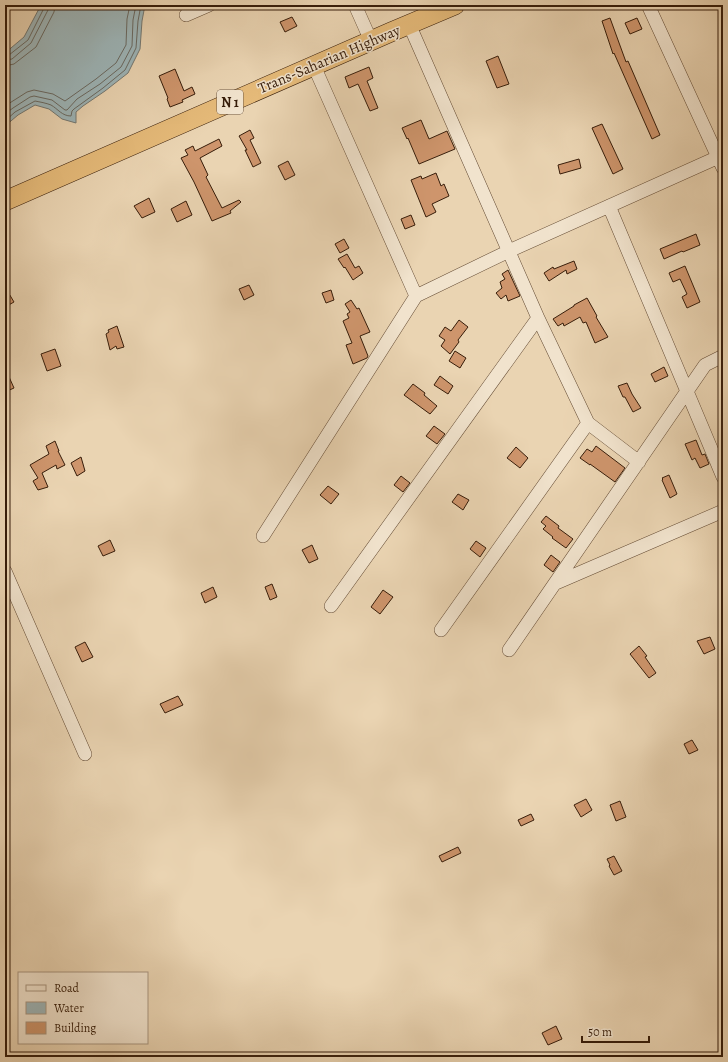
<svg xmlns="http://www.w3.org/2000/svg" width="728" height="1062" viewBox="0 0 728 1062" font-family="Alegreya,serif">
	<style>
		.water { fill: #9db5b8; stroke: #747872 }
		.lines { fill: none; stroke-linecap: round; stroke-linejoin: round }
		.shore { stroke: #6a6961; stroke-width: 1 }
		.building { fill: #ce956c; stroke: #371d0a }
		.minor-casing { stroke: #644b34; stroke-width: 14 }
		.highway-casing { stroke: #371d0a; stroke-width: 20 }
		.minor { stroke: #f1e3cd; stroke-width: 13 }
		.highway { stroke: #e5ba79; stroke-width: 19 }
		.labels { text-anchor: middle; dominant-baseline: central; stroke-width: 3; stroke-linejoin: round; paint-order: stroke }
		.shield { fill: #f1e3cd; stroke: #6f5844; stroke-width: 1 }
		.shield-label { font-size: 14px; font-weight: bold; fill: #371d0a }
		.street-label { font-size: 15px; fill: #371d0a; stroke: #f1e3cd }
	</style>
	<rect width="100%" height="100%" fill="#ead4b2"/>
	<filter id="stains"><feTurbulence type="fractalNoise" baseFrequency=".005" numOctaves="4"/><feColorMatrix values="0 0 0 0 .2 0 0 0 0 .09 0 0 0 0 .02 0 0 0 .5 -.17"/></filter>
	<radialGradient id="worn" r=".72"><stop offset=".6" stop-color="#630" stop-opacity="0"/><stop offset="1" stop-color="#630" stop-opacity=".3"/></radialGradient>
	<path class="water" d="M 41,5 L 145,5 L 142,21 L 140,49 L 128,73 L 105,91 L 83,106 L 76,112 L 76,123 L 62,119 L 49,109 L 35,105 L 18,115 L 5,126 L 5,53 L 24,37 Z"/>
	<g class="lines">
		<path class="shore" d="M 5,55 L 9,55 L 28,40 L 44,8 L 44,5
			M 5,60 L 12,59 L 31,43 L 48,10 L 49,5
			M 5,66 L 14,64 L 36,47 L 54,12 L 55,5
			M 5,106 L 27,92 L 34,90 L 53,94 L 65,101 L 96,79 L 116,63 L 126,45 L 127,19 L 130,5
			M 5,114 L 13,108 L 30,97 L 34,96 L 52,100 L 65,110 L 67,110 L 77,99 L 100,84 L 121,67 L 132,46 L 133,20 L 136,5
			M 5,121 L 15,112 L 35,101 C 40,102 46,103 51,105 C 58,109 62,116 71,116 L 72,111 L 74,109 L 103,88 L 125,70 L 136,48 L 138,21 L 141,5"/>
	</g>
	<path class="building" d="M 292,17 L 297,26 L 285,32 L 280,22 Z
		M 610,18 L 626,62 L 628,61 L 660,135 L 652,139 L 614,53 L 613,54 L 602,21 Z
		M 637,18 L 642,29 L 630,34 L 625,23 Z
		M 498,56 L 509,84 L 497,88 L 486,61 Z
		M 369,67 L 373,78 L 367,81 L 378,108 L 370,111 L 358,84 L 349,88 L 345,77 Z
		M 175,69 L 184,91 L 192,87 L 195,94 L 182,100 L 183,102 L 170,107 L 167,99 L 168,98 L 159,76 Z
		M 421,120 L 429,139 L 447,131 L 455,149 L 419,164 L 408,138 L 407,139 L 402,128 Z
		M 602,124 L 623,169 L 613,174 L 592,128 Z
		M 250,130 L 254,138 L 250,140 L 261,163 L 253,167 L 245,150 L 247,150 L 239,136 Z
		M 219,139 L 222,146 L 200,158 L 208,175 L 206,177 L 222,208 L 239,200 L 241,202 L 230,211 L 231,213 L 212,221 L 194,182 L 181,158 L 188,155 L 185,150 L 193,146 L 195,151 Z
		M 579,159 L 581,168 L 560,174 L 558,165 Z
		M 288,161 L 295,175 L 285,180 L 278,166 Z
		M 436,173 L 441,186 L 444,184 L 449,196 L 432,204 L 436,212 L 426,217 L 411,180 L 421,176 L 422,179 Z
		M 149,198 L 155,212 L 142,218 L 134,206 Z
		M 186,201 L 192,215 L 177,222 L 171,209 Z
		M 411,215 L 415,225 L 405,229 L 401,219 Z
		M 696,234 L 700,245 L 683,252 L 682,251 L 664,259 L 660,249 Z
		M 344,239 L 349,248 L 340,253 L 335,244 Z
		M 347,254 L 355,268 L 359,266 L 363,273 L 353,280 L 345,267 L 344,268 L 338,259 Z
		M 574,261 L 577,269 L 567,274 L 566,270 L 549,281 L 544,273 L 553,267 L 554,269 Z
		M 685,266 L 700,302 L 687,308 L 682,297 L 687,294 L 680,279 L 673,282 L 669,273 Z
		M 508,270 L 520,296 L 508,301 L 506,295 L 501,299 L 496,293 L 502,288 L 500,282 L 505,279 L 502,274 Z
		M 249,285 L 254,295 L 244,300 L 239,289 Z
		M 5,287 L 14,302 L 5,307 Z
		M 331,290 L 334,300 L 326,303 L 322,293 Z
		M 587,298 L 597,316 L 596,317 L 608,337 L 595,343 L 586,322 L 583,323 L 580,317 L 564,326 L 563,323 L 558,326 L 553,319 L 574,306 L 574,305 Z
		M 351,300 L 357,309 L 359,308 L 370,332 L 360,336 L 368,356 L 367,358 L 353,364 L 346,345 L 352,343 L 343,321 L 349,318 L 347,314 L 350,312 L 345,304 Z
		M 459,320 L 468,327 L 458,340 L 459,342 L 450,354 L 441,346 L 445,340 L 439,336 L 445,327 L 451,331 Z
		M 117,326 L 124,347 L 117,349 L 116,346 L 110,350 L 106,334 L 109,332 L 108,330 Z
		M 55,349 L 61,366 L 47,371 L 41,354 Z
		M 455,351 L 466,358 L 460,368 L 449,361 Z
		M 664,367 L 668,376 L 655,382 L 651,374 Z
		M 5,368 L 14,388 L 5,392 Z
		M 440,376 L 453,386 L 448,394 L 434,385 Z
		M 627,383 L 632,394 L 641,408 L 633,412 L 625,397 L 623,397 L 618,386 Z
		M 413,384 L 425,393 L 424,395 L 437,406 L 430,414 L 404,395 Z
		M 434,426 L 445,434 L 437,444 L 426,436 Z
		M 696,440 L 702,455 L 705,454 L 709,464 L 700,468 L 695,458 L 692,460 L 685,444 Z
		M 55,441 L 59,451 L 58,451 L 65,465 L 57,469 L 56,465 L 42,473 L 48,487 L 38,490 L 33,481 L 38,478 L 30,465 L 49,454 L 46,446 Z
		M 596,446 L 625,468 L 615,482 L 590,464 L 590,465 L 580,458 L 587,449 L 592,452 Z
		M 516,447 L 528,458 L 520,468 L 507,458 Z
		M 81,457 L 85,471 L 77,476 L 71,463 Z
		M 669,475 L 677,494 L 670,498 L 662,480 L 663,479 L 662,478 Z
		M 401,476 L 410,483 L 403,492 L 394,485 Z
		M 328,486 L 339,494 L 331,504 L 320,495 Z
		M 458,494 L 469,500 L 463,510 L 452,502 Z
		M 546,516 L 559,526 L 558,528 L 573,539 L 566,548 L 552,538 L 553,537 L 543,529 L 546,526 L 541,522 Z
		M 110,540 L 115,551 L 103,556 L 98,546 Z
		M 476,541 L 486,548 L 480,557 L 470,549 Z
		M 312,545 L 318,559 L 309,563 L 302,550 Z
		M 551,555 L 560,562 L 553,572 L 544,565 Z
		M 272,584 L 277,597 L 270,600 L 265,587 Z
		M 213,587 L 217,597 L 205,603 L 201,593 Z
		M 383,590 L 393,597 L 380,614 L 371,607 Z
		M 710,637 L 715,649 L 704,654 L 697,641 Z
		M 85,642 L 93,657 L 82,662 L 75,647 Z
		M 639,646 L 647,656 L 645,657 L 656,673 L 649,678 L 630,654 Z
		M 178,696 L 183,705 L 165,713 L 160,704 Z
		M 692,740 L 698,750 L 689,754 L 684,744 Z
		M 586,799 L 592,810 L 581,817 L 574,805 Z
		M 620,801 L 626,817 L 616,821 L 610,805 Z
		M 531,814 L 534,820 L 521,826 L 518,820 Z
		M 458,847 L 461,853 L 442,862 L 439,856 Z
		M 614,856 L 622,871 L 614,875 L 609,866 L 610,865 L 607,859 Z
		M 556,1026 L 562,1039 L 548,1045 L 542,1033 Z"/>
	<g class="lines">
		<g class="minor-casing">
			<path id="minor" d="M 355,5 L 371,41
				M 648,5 L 723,168
				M 186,15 L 209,5
				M 314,66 L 416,296
				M 609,206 L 723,477
				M 538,318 L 588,423 L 639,462
				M 263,536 L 416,296 L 509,251 L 723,155
				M 5,571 L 85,754
				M 556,583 L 723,511
				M 331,606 L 538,318 L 409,24
				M 441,630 L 588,423
				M 509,650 L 705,365 L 723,356"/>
		</g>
		<g class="highway-casing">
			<path id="highway" d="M 5,201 L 391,32 L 455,5"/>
		</g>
		<use href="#minor" class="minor"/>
		<use href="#highway" class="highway"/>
	</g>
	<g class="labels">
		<rect class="shield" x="217" y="90" width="26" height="24" rx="3"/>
		<g class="shield-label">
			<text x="230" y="102">N 1</text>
		</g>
		<g class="street-label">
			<text transform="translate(329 59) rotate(-23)">Trans-Saharian Highway</text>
		</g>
	</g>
	<rect width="728" height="1062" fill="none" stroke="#ead4b2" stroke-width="20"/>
	<rect x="6" y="6" width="716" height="1050" fill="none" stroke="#371d0a" stroke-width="2"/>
	<rect x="10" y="10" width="708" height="1042" fill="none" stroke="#371d0a"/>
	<rect x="18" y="972" width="130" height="72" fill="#f1e3cd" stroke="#a7947f"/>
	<rect x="26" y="985" width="20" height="6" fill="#f1e3cd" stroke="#a7947f"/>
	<text x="54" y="992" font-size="12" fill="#371d0a">Road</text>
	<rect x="26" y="1002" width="20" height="12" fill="#9db5b8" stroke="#a7947f"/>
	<text x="54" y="1012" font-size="12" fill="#371d0a">Water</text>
	<rect x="26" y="1022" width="20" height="12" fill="#ce956c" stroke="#a7947f"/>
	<text x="54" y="1032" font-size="12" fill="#371d0a">Building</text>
	<path d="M582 1036v6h67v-6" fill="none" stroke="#371d0a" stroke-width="2"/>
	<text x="588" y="1036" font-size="12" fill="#371d0a" stroke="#f1e3cd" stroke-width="3" paint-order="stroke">50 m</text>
	<rect width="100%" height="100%" filter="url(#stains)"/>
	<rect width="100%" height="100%" fill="url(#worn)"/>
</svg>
